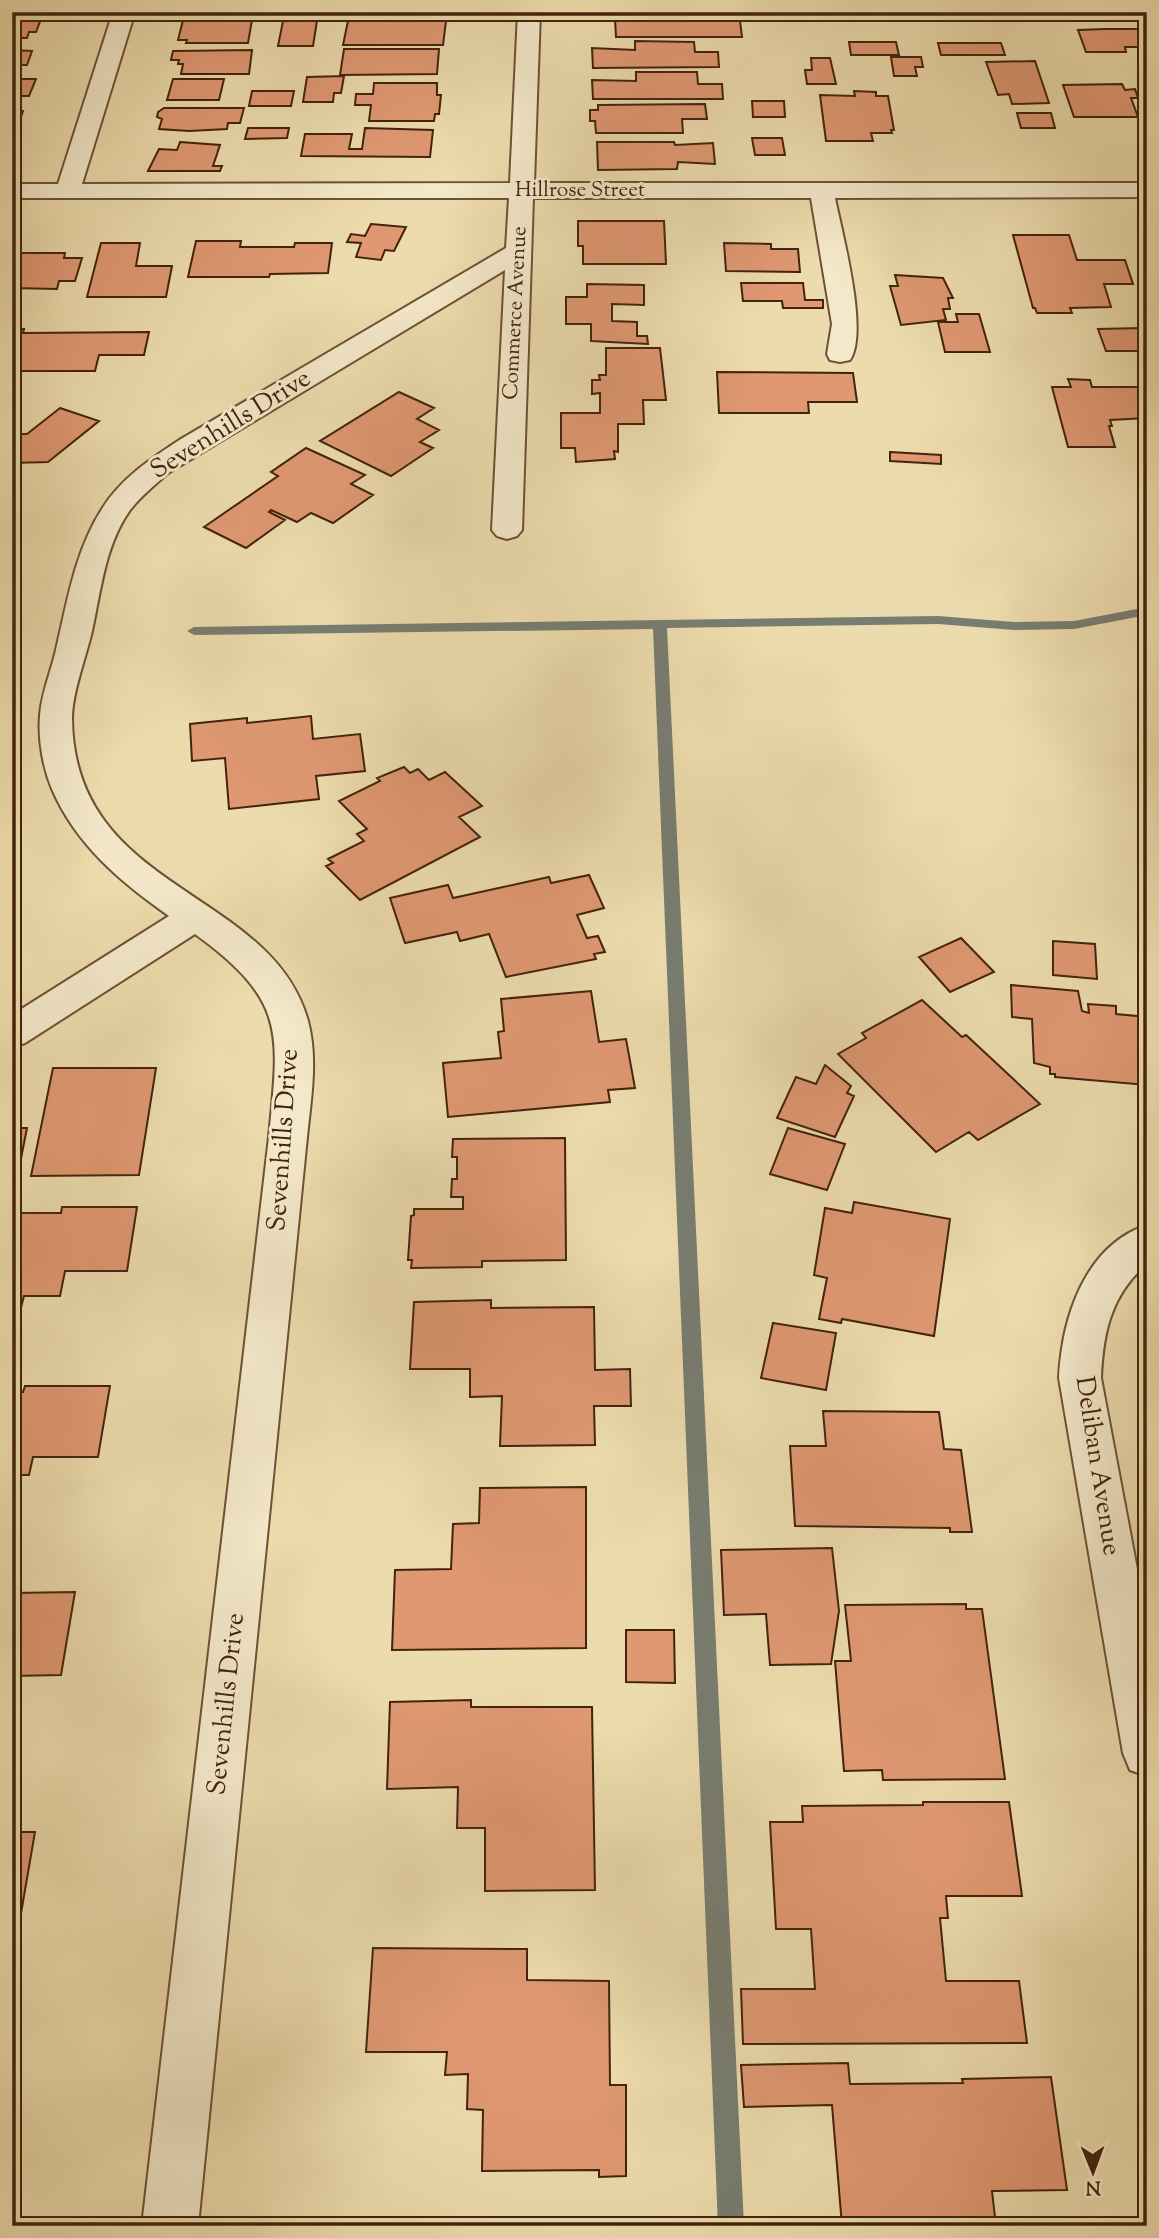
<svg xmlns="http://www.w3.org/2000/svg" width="1159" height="2238" viewBox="0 0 1159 2238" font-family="'Sorts Mill Goudy',serif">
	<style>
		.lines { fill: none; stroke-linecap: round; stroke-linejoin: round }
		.stream { fill: #787d71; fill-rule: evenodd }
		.building { fill: #df9872; stroke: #43230c; stroke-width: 2 }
		.minor-casing { stroke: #6d5134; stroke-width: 4 }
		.minor { fill: #f3e8c9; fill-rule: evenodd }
		.labels { text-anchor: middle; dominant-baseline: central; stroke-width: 6; stroke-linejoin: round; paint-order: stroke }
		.far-street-label { font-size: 21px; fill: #43230c; stroke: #f3e8c9 }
		.street-label { font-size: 26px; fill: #43230c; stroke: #f3e8c9 }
	</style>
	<rect width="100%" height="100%" fill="#ecdbac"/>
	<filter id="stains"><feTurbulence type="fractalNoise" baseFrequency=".00286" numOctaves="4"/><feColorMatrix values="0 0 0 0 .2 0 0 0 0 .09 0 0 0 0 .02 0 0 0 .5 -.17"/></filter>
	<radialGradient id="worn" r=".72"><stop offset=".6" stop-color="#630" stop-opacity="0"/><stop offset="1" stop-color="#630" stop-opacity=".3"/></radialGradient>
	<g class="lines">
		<path class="stream" d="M 1147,607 L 1147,615 L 1074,629 L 1014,630 L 938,624 L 667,628 L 744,2226 L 718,2226 L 653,629 L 194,635 L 187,631 L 194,627 L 938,616 L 1014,622 L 1074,621 Z"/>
	</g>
	<path class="building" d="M 12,12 L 48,12 L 45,19 L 41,19 L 36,32 L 29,32 L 27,38 L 12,38 Z
		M 185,12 L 218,12 L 217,16 L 184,16 Z
		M 389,12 L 436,12 L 435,17 L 389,15 Z
		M 658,12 L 739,13 L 742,37 L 616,37 L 615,19 L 658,20 Z
		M 183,20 L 252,20 L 248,43 L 186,43 L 187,40 L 178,40 Z
		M 283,21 L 317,21 L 313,46 L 278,46 Z
		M 348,21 L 446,21 L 443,45 L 343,45 Z
		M 1105,29 L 1147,29 L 1147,47 L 1125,47 L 1126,52 L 1086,52 L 1078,30 Z
		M 635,41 L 694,42 L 695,52 L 718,52 L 719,67 L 593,68 L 592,48 L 635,50 Z
		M 849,42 L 896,42 L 899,55 L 851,55 Z
		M 938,43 L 1001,43 L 1005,55 L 941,55 Z
		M 344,49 L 439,49 L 437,74 L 340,75 Z
		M 12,50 L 32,51 L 27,65 L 18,65 L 14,76 Z
		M 252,50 L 249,74 L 181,74 L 183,64 L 178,64 L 179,60 L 171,60 L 173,51 Z
		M 891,57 L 921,57 L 923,67 L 915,67 L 917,76 L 894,76 Z
		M 811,58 L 830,58 L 836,84 L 807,84 L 805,70 L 812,70 Z
		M 1035,61 L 1049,103 L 1012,104 L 1009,94 L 998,95 L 986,62 Z
		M 636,72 L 697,72 L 698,84 L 722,84 L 723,99 L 593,99 L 592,80 L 636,81 Z
		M 344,76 L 341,93 L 334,93 L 333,102 L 303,102 L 307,77 Z
		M 12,79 L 36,79 L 29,96 L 12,96 Z
		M 173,79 L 224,79 L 219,100 L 167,100 Z
		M 374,83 L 437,83 L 437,95 L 441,95 L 439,114 L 435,114 L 434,121 L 369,121 L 371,105 L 355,105 L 356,94 L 373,94 Z
		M 1122,84 L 1125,90 L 1135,89 L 1138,98 L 1131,98 L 1138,117 L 1074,117 L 1063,85 Z
		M 252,91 L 294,91 L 291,106 L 249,106 Z
		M 854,91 L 876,92 L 876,96 L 888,96 L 894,130 L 891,130 L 892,133 L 871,133 L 873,141 L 826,141 L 820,95 L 855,96 Z
		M 752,101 L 784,101 L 785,117 L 753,117 Z
		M 705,104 L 707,119 L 682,119 L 683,133 L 596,133 L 595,121 L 590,121 L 590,110 L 598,110 L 598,105 Z
		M 164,108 L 244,108 L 240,123 L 228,123 L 227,129 L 189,131 L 159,129 L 162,119 L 157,117 L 158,112 Z
		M 12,111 L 23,111 L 14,137 L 12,137 Z
		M 1017,113 L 1051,113 L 1055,128 L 1021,128 Z
		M 248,128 L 289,128 L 287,138 L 245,139 Z
		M 365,128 L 433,130 L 430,157 L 301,156 L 305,134 L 352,134 L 349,149 L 362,149 Z
		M 752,138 L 782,138 L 785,155 L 755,155 Z
		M 180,142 L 220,145 L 213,166 L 222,166 L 220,171 L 148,171 L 159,149 L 177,150 Z
		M 597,142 L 674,142 L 675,145 L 713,143 L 715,164 L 678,162 L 677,169 L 598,170 Z
		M 578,221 L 664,221 L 666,264 L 583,264 L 583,246 L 578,246 Z
		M 371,224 L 406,227 L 394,251 L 385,250 L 381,260 L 356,257 L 361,243 L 347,242 L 351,234 L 365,236 Z
		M 1013,235 L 1069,235 L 1077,260 L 1125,260 L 1133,284 L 1104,284 L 1111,307 L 1070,308 L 1072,313 L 1037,313 L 1035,308 L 1033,308 Z
		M 196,241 L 241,241 L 240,247 L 294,247 L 295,243 L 332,243 L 328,273 L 270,274 L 269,277 L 188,277 Z
		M 101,243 L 140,243 L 136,266 L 172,266 L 166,297 L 87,297 Z
		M 724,243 L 771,244 L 771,249 L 798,249 L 800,272 L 726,271 Z
		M 13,253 L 65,253 L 64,258 L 82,258 L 75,281 L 59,281 L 57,289 L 12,288 Z
		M 895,275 L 943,278 L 953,298 L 948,298 L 950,309 L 943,309 L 946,320 L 901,325 L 890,286 L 898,286 Z
		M 741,283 L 803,283 L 805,300 L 823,300 L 823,308 L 783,308 L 782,301 L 743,301 Z
		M 587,284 L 644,285 L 644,305 L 612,304 L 612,321 L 637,322 L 637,336 L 647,336 L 648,344 L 591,341 L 591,324 L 566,324 L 566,297 L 587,297 Z
		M 956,314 L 979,314 L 990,352 L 945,352 L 938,322 L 958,322 Z
		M 1142,328 L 1147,339 L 1147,351 L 1106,351 L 1098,329 Z
		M 12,329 L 24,329 L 23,333 L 149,332 L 144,355 L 99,355 L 95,371 L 12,371 Z
		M 606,348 L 660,348 L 666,400 L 643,400 L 644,424 L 618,424 L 618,452 L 614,451 L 615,459 L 576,462 L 575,448 L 561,448 L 561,413 L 600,413 L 600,393 L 592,394 L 592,380 L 600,380 L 599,375 L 606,375 Z
		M 717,372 L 853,373 L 857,402 L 808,402 L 809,413 L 719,413 Z
		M 1142,376 L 1147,376 L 1147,418 L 1110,420 L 1112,426 L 1109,426 L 1115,447 L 1068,447 L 1052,387 L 1071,387 L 1068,379 L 1090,380 L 1092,387 L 1146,387 Z
		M 399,392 L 434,408 L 417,419 L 439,430 L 420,442 L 433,448 L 391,476 L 320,441 Z
		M 60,408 L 99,421 L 48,462 L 12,463 L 12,434 L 27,434 Z
		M 306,448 L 365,475 L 351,484 L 373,495 L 333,523 L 311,513 L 297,522 L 271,510 L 269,512 L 285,520 L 246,548 L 204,527 L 278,476 L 271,472 Z
		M 890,452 L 941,455 L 941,464 L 890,461 Z
		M 311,716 L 313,739 L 360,734 L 365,771 L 316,776 L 319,799 L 229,809 L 225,758 L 192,761 L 190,724 L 247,718 L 247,723 Z
		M 404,767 L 410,773 L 418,769 L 429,780 L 445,772 L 482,806 L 459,817 L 480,837 L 360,900 L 326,866 L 333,863 L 328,859 L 364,841 L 357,834 L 367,829 L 339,801 L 380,781 L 377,778 Z
		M 589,875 L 604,908 L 577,915 L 587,938 L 598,936 L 605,952 L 594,954 L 596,959 L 506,977 L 489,934 L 460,941 L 457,932 L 405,943 L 390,898 L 448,885 L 453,898 L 549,877 L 551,883 Z
		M 961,938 L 994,972 L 950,992 L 919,957 Z
		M 1053,941 L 1095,944 L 1097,979 L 1053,975 Z
		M 1011,985 L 1078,991 L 1082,1011 L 1089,1013 L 1088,1004 L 1116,1006 L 1116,1014 L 1147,1017 L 1147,1085 L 1055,1077 L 1055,1074 L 1050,1074 L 1050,1067 L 1034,1063 L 1032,1019 L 1012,1017 Z
		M 591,991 L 599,1042 L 626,1039 L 635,1088 L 608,1090 L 610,1102 L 448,1117 L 443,1063 L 501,1058 L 498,1032 L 504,1031 L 501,999 Z
		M 922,1000 L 962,1037 L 966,1035 L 1040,1104 L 978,1140 L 969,1132 L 936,1152 L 838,1054 L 866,1038 L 862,1033 Z
		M 825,1065 L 851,1086 L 847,1093 L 854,1096 L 835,1137 L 777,1118 L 796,1077 L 816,1084 Z
		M 53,1068 L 156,1068 L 139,1175 L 31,1176 Z
		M 12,1128 L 27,1128 L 16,1184 L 12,1184 Z
		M 788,1128 L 845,1144 L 827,1190 L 770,1174 Z
		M 565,1138 L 566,1260 L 482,1261 L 482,1267 L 411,1268 L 412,1260 L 408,1260 L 411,1216 L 414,1215 L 414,1209 L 463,1209 L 463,1197 L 451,1197 L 452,1179 L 457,1179 L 457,1157 L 452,1157 L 453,1139 Z
		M 854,1202 L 950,1219 L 934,1336 L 842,1319 L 841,1323 L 819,1319 L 827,1278 L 814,1275 L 825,1208 L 852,1213 Z
		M 62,1207 L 137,1207 L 127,1271 L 65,1271 L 60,1296 L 24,1296 L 12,1342 L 12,1213 L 61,1213 Z
		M 491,1300 L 491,1308 L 594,1307 L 595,1370 L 630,1369 L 631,1406 L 594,1406 L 595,1445 L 500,1446 L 502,1396 L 470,1397 L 470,1369 L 410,1369 L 414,1302 Z
		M 773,1323 L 836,1333 L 826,1390 L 761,1378 Z
		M 25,1386 L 110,1386 L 98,1457 L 33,1457 L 29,1475 L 13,1475 L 12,1479 L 12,1392 L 23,1392 Z
		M 823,1411 L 939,1412 L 944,1449 L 961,1450 L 972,1532 L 950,1532 L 950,1528 L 795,1526 L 790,1446 L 826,1446 Z
		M 586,1487 L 586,1648 L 392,1650 L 395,1570 L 451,1569 L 453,1524 L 479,1523 L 480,1488 Z
		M 832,1548 L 839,1611 L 831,1664 L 770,1665 L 766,1614 L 724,1615 L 721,1550 Z
		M 75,1592 L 61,1675 L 12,1676 L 12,1593 Z
		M 966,1604 L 966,1609 L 982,1609 L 1005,1779 L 883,1780 L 882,1770 L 844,1771 L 835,1661 L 851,1661 L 845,1605 Z
		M 626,1630 L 674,1630 L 675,1683 L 626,1682 Z
		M 471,1700 L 471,1707 L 592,1707 L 595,1890 L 485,1891 L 485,1828 L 457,1828 L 458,1787 L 387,1789 L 390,1702 Z
		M 923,1802 L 1009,1802 L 1022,1896 L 946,1896 L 948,1918 L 940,1918 L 946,1981 L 1019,1981 L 1027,2043 L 743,2044 L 741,1989 L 815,1989 L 811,1929 L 776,1929 L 770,1822 L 803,1822 L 802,1806 L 923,1805 Z
		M 12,1832 L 35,1832 L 19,1925 L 12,1925 Z
		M 373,1948 L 527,1949 L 527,1980 L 609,1981 L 610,2085 L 626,2085 L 626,2176 L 599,2177 L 599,2170 L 482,2171 L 483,2110 L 467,2109 L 468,2074 L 445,2075 L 447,2052 L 366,2052 Z
		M 848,2063 L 850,2084 L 963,2083 L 962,2079 L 1051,2077 L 1067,2190 L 992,2191 L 996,2226 L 842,2226 L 832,2105 L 744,2107 L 741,2065 Z"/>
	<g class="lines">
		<g class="minor-casing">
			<path id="minor" d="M 113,12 L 135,12 L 82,184 L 510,183 L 518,12 L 540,12 L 534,183 L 1147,183 L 1147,197 L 835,198 C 842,233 869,332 850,360 L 840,362 L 830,360 L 827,354 L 832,324 L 811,198 L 533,198 L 522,530 L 517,536 L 507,539 L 497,536 L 492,530 L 505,270 L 168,473 C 155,485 141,496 130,510 C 105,545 101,590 92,631 C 86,657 72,693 72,719 C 74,893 271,888 308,1021 C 318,1058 311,1099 307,1137 L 198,2226 L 142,2226 L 269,1137 C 279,1032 287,1001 195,934 L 25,1043 L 12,1047 L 12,1015 L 169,916 C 121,882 76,845 52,789 C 43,768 38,739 40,716 C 41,696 50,674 55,654 C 67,604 74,553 102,509 C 121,478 152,458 181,439 L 506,248 L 509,198 L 12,198 L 12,184 L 58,184 Z
				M 1147,1225 L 1147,1264 C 1111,1294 1103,1333 1101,1378 L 1147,1622 L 1147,1776 L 1130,1770 L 1123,1753 L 1059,1378 C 1062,1319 1084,1246 1147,1225 Z"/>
		</g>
		<use href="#minor" class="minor"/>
	</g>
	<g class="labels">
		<g class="far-street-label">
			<text x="580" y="191">Hillrose Street</text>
			<text transform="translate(516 313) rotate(-87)">Commerce Avenue</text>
		</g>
		<g class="street-label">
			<text transform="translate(231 425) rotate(-32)">Sevenhills Drive</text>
			<text transform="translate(284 1140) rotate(-86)">Sevenhills Drive</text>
			<text transform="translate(1097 1466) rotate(81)">Deliban Avenue</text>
			<text transform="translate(227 1704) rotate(-84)">Sevenhills Drive</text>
		</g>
	</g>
	<rect width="1159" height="2238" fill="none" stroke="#ecdbac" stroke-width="42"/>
	<rect x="14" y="14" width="1131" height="2210" fill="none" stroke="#43230c" stroke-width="3.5"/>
	<rect x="21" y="21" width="1117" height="2196" fill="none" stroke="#43230c" stroke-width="2"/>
	<g transform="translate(1093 2172) rotate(179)" stroke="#f3e8c9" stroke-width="5" paint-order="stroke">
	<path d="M0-5L12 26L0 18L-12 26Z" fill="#43230c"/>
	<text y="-10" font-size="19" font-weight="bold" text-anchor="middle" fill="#43230c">N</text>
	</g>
	<rect width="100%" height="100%" filter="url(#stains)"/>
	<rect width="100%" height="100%" fill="url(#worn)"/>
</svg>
